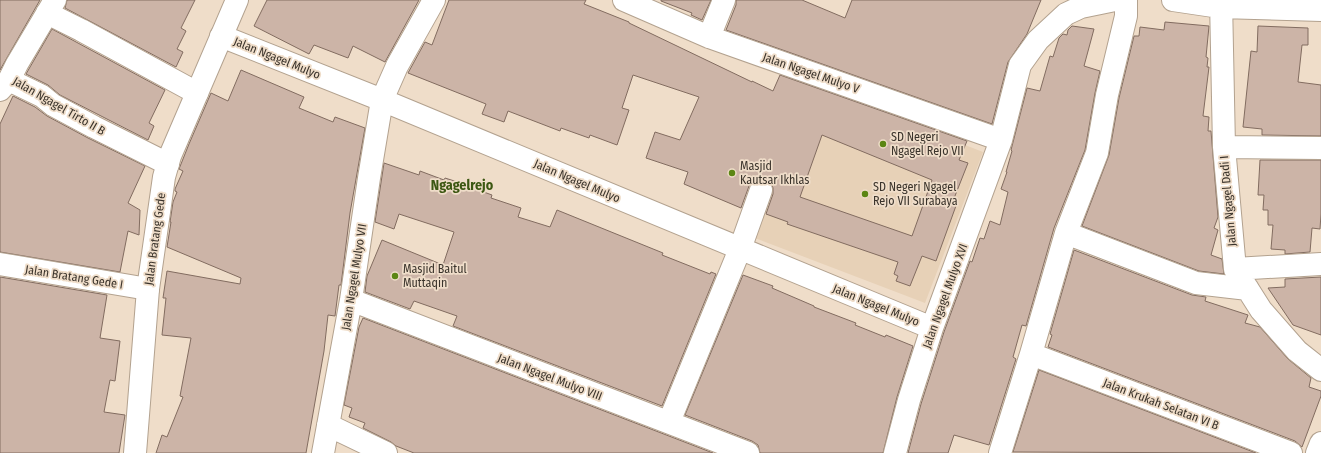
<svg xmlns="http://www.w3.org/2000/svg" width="1321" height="453" viewBox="0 0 1321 453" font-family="'Fira Sans Condensed',sans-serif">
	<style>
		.built { fill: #e7d1b7 }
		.building { fill: #ccb4a7; stroke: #826c60; fill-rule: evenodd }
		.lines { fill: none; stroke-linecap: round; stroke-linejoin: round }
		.minor-casing { stroke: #b3a28f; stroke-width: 24 }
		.major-casing { stroke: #b3a28f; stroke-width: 24 }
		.minor { stroke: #fff; stroke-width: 22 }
		.major { stroke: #fff; stroke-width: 22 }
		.poi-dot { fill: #5b8613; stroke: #efddc9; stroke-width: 1.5 }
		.labels { text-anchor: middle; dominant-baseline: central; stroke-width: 3.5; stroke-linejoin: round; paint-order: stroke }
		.street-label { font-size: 12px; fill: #3a332b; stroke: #efddc9 }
		.poi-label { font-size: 12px; fill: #3a332b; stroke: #efddc9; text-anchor: start }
		.quarter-label { font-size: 14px; font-weight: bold; fill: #3c5712; stroke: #efddc9 }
	</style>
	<rect width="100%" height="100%" fill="#efddc9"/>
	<path class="built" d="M 805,83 L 983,152 L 925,303 L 747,235 Z"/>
	<path class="building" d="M 0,0 L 40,0 L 0,70 Z
		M 67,0 L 195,0 L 181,28 L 186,31 L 177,49 L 183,52 L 176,67 L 65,8 Z
		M 267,0 L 419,0 L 385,62 L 353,46 L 348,58 L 314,45 L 309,54 L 254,26 Z
		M 449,0 L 586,0 L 584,4 L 629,22 L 629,23 L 752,82 L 752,81 L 773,91 L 780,75 L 967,141 L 959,160 L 968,163 L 953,201 L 957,203 L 936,261 L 922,256 L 910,286 L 896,281 L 898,276 L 894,274 L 898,262 L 787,224 L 788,222 L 766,214 L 773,194 L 773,188 L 771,182 L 766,178 L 759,178 L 753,181 L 749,186 L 741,208 L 684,184 L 688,172 L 646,158 L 655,132 L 680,140 L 699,97 L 633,75 L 622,108 L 629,110 L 617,145 L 590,135 L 589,138 L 561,128 L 560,131 L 508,111 L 504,122 L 482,114 L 486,104 L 408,73 L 425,42 L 432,45 ZM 822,135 L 932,180 L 912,236 L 800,197 Z
		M 661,0 L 711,0 L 702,20 L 691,15 L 692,13 L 661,1 Z
		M 736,0 L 802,0 L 845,18 L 852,0 L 1041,0 L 1027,34 L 1008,62 L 992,124 L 726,30 L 736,5 Z
		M 1165,22 L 1209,26 L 1206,57 L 1208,58 L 1207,67 L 1209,67 L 1203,116 L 1209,117 L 1208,131 L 1211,131 L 1218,217 L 1214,228 L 1218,230 L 1211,255 L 1222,259 L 1224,274 L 1199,271 L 1082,226 L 1109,155 L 1119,98 L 1134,36 L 1139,36 L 1140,27 L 1164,30 Z
		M 1072,26 L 1094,29 L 1084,66 L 1100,71 L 1095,93 L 1085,150 L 1054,228 L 1026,326 L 1022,325 L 1013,357 L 1016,359 L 989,445 L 954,435 L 948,453 L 908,453 L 921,404 L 944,332 L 970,261 L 972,262 L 980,238 L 984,239 L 990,221 L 1000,225 L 1008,192 L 1001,189 L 1007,172 L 1006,172 L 1012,151 L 1011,150 L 1027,88 L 1040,91 L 1050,56 L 1053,57 L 1059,38 L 1063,34 L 1067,35 L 1068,30 Z
		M 1258,26 L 1308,28 L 1308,45 L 1302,45 L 1298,82 L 1321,85 L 1321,136 L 1262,135 L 1262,129 L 1243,127 L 1251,51 L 1257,52 Z
		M 52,29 L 165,90 L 149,123 L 154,126 L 148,140 L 60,95 L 48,85 L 26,74 Z
		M 241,70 L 304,97 L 299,108 L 333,122 L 335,117 L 365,128 L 350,213 L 341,285 L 339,285 L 335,316 L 328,315 L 324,351 L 306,453 L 156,453 L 162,435 L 167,437 L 183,397 L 180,396 L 191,338 L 162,335 L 166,298 L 163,298 L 167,271 L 240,284 L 241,278 L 167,247 L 171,222 L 170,222 L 173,202 L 177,192 L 175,191 L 175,189 L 183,171 L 179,169 L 189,144 L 211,93 L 228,101 Z
		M 13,96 L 35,107 L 47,116 L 88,138 L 145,166 L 128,203 L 140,210 L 139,235 L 128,231 L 120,272 L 0,252 L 0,124 Z
		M 1260,160 L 1321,160 L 1321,214 L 1320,229 L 1312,228 L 1310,252 L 1285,254 L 1285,250 L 1271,249 L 1273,225 L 1268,225 L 1268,210 L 1263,210 L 1264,195 L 1258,195 Z
		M 384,163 L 419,175 L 420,171 L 444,180 L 445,178 L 467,185 L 467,186 L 492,195 L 491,198 L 521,208 L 518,217 L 550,227 L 557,210 L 663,253 L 662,255 L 710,274 L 711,272 L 716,274 L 662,406 L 453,326 L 457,316 L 414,301 L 410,309 L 365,292 L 367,276 L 382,240 L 443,265 L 454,232 L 399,214 L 394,229 L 375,222 Z
		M 1074,250 L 1192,295 L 1206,297 L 1205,301 L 1248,315 L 1245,323 L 1260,327 L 1288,359 L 1311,378 L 1309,387 L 1321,391 L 1321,396 L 1302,447 L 1295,441 L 1048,347 L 1052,335 L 1050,334 Z
		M 743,275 L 773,286 L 772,288 L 814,306 L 814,307 L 856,323 L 855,325 L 885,337 L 886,335 L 913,346 L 897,397 L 883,453 L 760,453 L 758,445 L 752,441 L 685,415 Z
		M 0,277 L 107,295 L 100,338 L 120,341 L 115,381 L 110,380 L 104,412 L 125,415 L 119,453 L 0,453 Z
		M 1321,277 L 1321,335 L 1293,325 L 1268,288 L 1285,287 L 1285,279 Z
		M 363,318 L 713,453 L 414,453 L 396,446 L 391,442 L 363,428 L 365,423 L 349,417 L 352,408 L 344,405 L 359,327 Z
		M 1039,370 L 1256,453 L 1013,452 Z"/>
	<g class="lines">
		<g class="minor-casing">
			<path id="minor" d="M 624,0 L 709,37 L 1001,140
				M 1173,0 L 1220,7 L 1321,10
				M 1221,0 L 1224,147 L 1235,269 L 1261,310 L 1297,351 L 1321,370
				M 47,13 L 81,30 L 197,93
				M 221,36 L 382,100 L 932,328
				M 709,37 L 724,0
				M 9,80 L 42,96 L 53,105 L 94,127 L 168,164
				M 0,90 L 9,80 L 17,64 L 55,0
				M 1224,147 L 1321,148
				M 1066,233 L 1196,283 L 1248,289
				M 0,264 L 148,289
				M 1235,269 L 1321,264
				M 351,300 L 748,453
				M 1031,354 L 1291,453
				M 669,422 L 740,249 L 761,190
				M 328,425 L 386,453
				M 323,453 L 351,300 L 369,178 L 382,100 L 397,66 L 434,0
				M 895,453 L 909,400 L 932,328 L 1001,140 L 1020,65 L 1038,40 L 1066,14 L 1081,7 L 1115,0
				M 1000,453 L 1031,354 L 1066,233 L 1097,153 L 1107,95 L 1126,16 L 1126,0
				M 1317,453 L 1321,443"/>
		</g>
		<g class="major-casing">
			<path id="major" d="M 135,453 L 148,289 L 164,177 L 170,156 L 237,0"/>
		</g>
		<use href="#minor" class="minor"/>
		<use href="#major" class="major"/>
	</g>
	<g class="poi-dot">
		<circle cx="883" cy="144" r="4"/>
		<circle cx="732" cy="173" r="4"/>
		<circle cx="865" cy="194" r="4"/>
		<circle cx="395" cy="276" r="4"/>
	</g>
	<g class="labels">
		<g class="street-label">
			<text transform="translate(277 58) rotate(22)">Jalan Ngagel Mulyo</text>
			<text transform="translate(811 73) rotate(19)">Jalan Ngagel Mulyo V</text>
			<text transform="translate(59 106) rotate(30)">Jalan Ngagel Tirto II B</text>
			<text transform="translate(577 181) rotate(23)">Jalan Ngagel Mulyo</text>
			<text transform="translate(1228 201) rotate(-95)">Jalan Ngagel Dadi I</text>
			<text transform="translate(155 239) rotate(-82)">Jalan Bratang Gede</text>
			<text transform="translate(74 277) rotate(9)">Jalan Bratang Gede I</text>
			<text transform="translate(354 277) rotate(-81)">Jalan Ngagel Mulyo VII</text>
			<text transform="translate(945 296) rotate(-70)">Jalan Ngagel Mulyo XVI</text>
			<text transform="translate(876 305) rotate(22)">Jalan Ngagel Mulyo</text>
			<text transform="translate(550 377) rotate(21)">Jalan Ngagel Mulyo VIII</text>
			<text transform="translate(1161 404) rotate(21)">Jalan Krukah Selatan VI B</text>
		</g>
		<g class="poi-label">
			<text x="891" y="137">SD Negeri<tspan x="891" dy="14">Ngagel Rejo VII</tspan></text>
			<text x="740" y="166">Masjid<tspan x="740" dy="14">Kautsar Ikhlas</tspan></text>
			<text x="873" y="187">SD Negeri Ngagel<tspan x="873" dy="14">Rejo VII Surabaya</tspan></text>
			<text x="403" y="269">Masjid Baitul<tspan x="403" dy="14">Muttaqin</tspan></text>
		</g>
		<g class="quarter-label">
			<text x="462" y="185">Ngagelrejo</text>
		</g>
	</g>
</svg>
